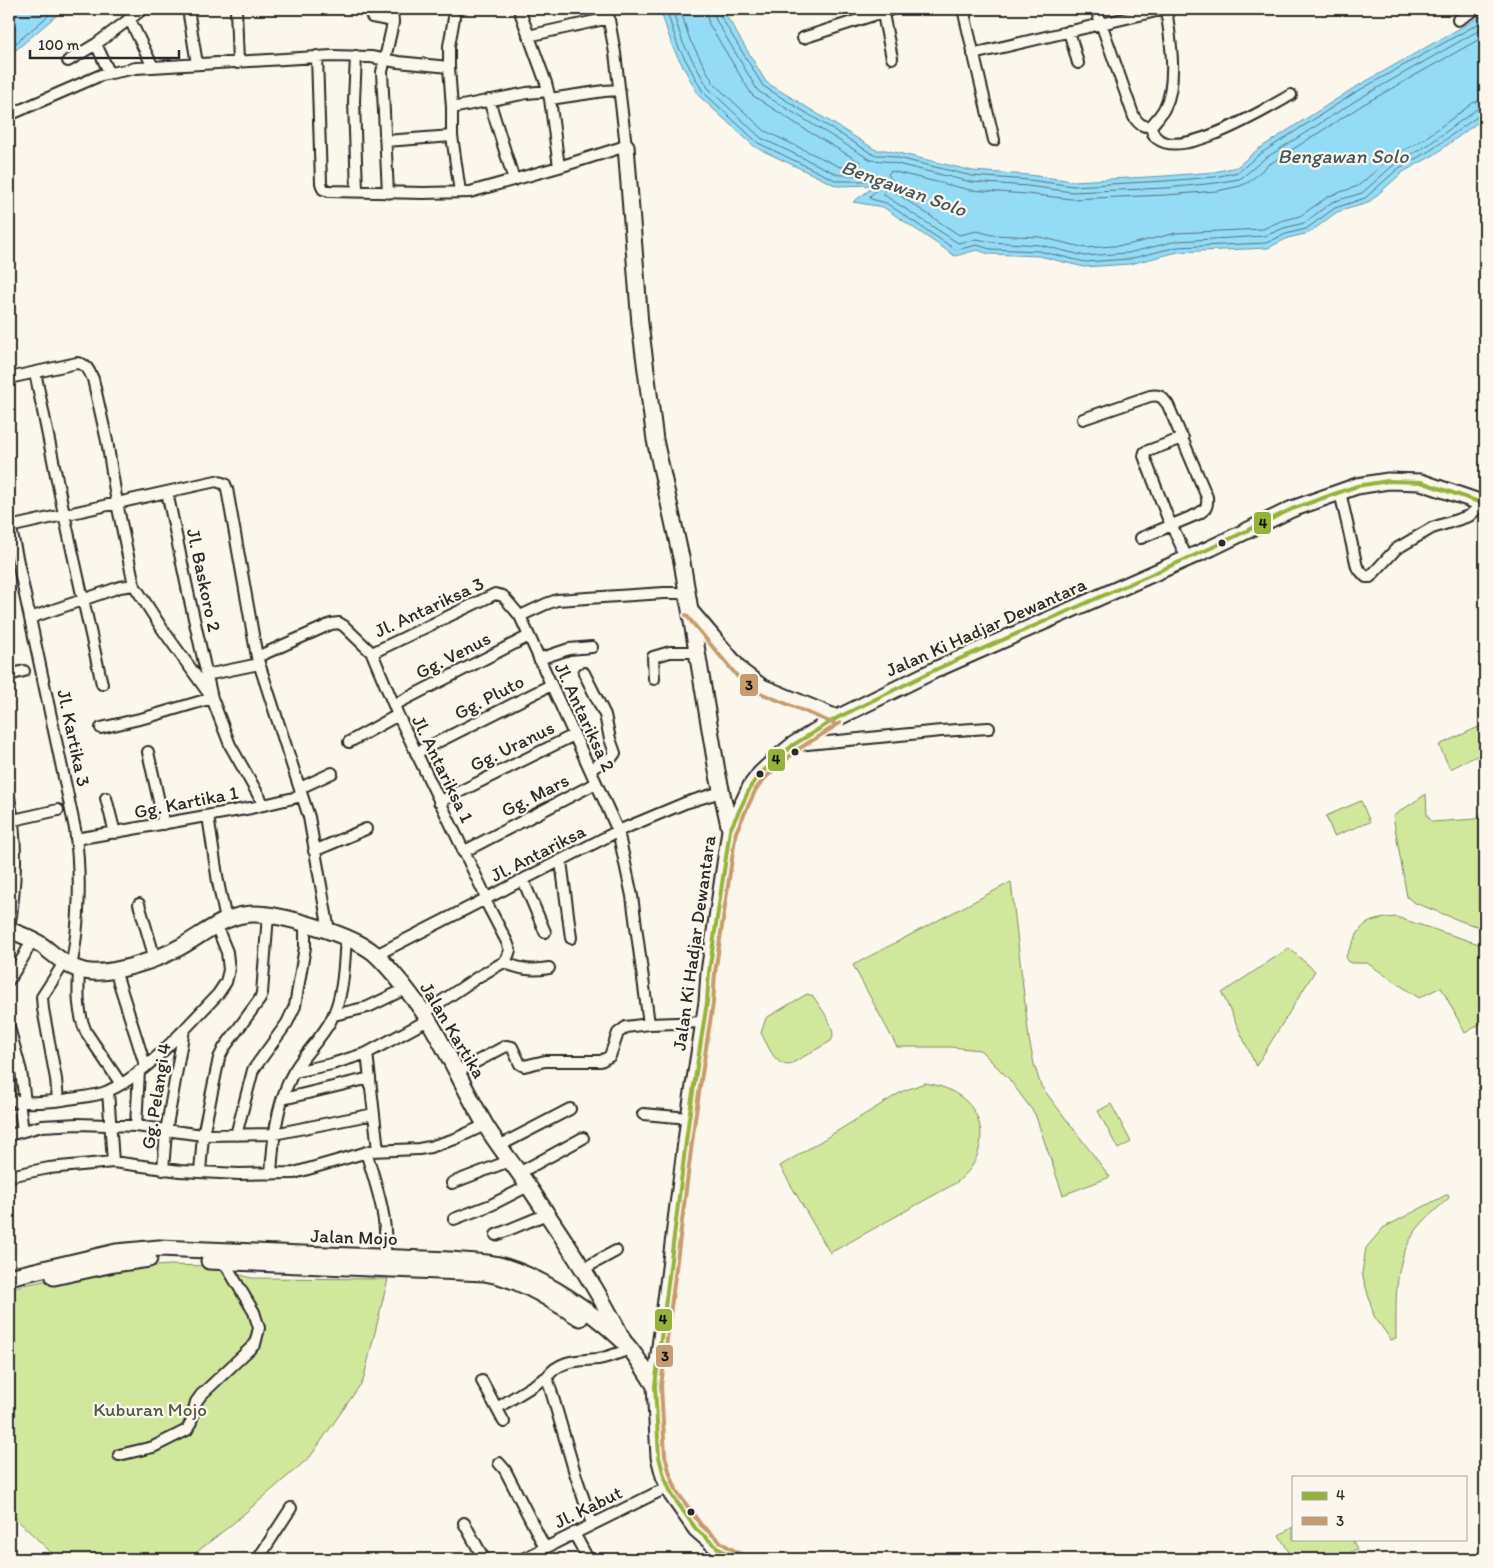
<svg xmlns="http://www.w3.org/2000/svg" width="1494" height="1568" viewBox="0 0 1494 1568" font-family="Itim,sans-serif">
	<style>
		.green { fill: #d1e79c; stroke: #7e8964 }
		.water { fill: #94dbf6; stroke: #6a95a5 }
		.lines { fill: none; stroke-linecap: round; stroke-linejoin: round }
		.shore { stroke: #55717c; stroke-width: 1 }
		.street-casing { stroke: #2b2b2b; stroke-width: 14 }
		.secondary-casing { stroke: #2b2b2b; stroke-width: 19 }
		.street { stroke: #fbf7ec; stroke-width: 10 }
		.secondary { stroke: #fbf7ec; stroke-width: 15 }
		.bus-1-casing { stroke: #fbf7ec; stroke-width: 8 }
		.bus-2-casing { stroke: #fbf7ec; stroke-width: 8 }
		.bus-1 { stroke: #95b33a; stroke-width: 4 }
		.bus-2 { stroke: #c69b6d; stroke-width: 4 }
		.bus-dot { fill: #2b2b2b; stroke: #fbf7ec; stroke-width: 2 }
		.labels { text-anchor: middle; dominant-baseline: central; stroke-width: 4.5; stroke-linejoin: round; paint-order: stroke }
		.street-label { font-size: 19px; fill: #2b2b2b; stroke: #fbf7ec }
		.park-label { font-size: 19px; fill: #545a47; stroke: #fbf7ec }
		.water-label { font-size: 20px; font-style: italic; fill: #45575e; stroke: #fbf7ec }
		.line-badge { stroke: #fbf7ec; stroke-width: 2 }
		.pale-badge-label { font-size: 14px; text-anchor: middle; font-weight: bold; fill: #111 }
	</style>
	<rect width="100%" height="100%" fill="#fbf7ec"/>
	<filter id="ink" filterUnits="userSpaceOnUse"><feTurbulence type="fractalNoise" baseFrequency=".02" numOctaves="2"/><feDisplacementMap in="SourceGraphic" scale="10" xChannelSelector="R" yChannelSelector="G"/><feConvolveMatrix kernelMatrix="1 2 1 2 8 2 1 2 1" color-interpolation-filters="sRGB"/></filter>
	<g filter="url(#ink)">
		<path class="green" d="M 1483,725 L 1485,730 L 1485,752 L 1450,769 L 1439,745 Z
			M 1426,794 L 1427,815 L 1432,822 L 1476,819 L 1485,813 L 1485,928 L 1466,923 L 1413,902 L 1407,897 L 1393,816 Z
			M 1361,801 L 1370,822 L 1334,836 L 1326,816 Z
			M 1011,882 L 1029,1039 L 1034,1064 L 1041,1086 L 1110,1177 L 1063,1195 L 1035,1114 L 1009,1079 L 980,1050 L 951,1047 L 897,1047 L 853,965 Z
			M 1396,917 L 1485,946 L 1485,1021 L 1465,1033 L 1441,987 L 1419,998 L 1367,963 L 1351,963 L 1347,961 L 1346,956 C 1362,925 1360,920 1396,917 Z
			M 1289,948 L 1315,971 L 1256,1066 L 1222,993 Z
			M 807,994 L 813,996 C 820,1007 839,1030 831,1041 L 789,1065 C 774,1065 768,1045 761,1033 L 766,1018 Z
			M 925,1083 C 937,1085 948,1088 958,1095 C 992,1117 986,1163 954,1184 L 830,1253 L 780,1166 L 903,1091 Z
			M 1111,1104 L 1131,1142 L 1118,1149 L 1098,1111 Z
			M 1446,1195 L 1448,1195 L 1449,1198 C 1440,1206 1431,1214 1423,1222 C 1393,1254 1396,1297 1396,1338 L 1391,1340 L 1374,1316 L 1362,1273 L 1366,1248 L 1383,1228 Z
			M 170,1265 L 210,1266 L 251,1278 L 388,1279 L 363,1381 L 310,1457 L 231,1525 L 188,1559 L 58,1559 L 14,1517 L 9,1522 L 9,1288 L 92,1271 Z
			M 1293,1527 L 1293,1539 L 1352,1539 L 1357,1549 L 1339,1559 L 1293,1559 L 1279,1535 Z"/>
		<path class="water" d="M 9,9 L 64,9 L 9,56 Z
			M 660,9 L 724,9 L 726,15 L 766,82 L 876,150 L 886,150 L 973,171 L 1029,175 L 1073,181 L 1165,176 L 1214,172 L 1237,167 L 1257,150 L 1354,88 L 1485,14 L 1485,117 L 1434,155 L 1403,172 L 1368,203 L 1337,212 L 1309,233 L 1288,238 L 1268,248 L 1178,252 L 1130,264 L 1084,267 L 1039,256 L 989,254 L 977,250 L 955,256 L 883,207 L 853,202 L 876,185 L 837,186 L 755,147 L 699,96 L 673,48 Z"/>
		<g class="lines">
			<path class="shore" d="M 666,9 L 678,46 L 703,92 L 758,143 L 837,181 L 876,181 L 879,188 L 870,196 L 871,199 L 886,203 L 956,250 L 977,245 L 990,249 L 1039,251 L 1085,262 L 1129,259 L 1177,247 L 1266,243 L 1286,234 L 1306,229 L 1335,208 L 1365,198 L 1399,168 L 1431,150 L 1481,114 L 1485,113
				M 672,9 L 683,43 L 708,88 L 761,138 L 839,175 L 878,175 L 885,183 L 884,195 L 958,243 L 977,239 L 991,242 L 1040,245 L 1085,256 L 1128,253 L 1177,241 L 1265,236 L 1284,228 L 1304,223 L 1332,202 L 1362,193 L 1396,163 L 1428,145 L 1477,109 L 1485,107
				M 680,9 L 690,40 L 714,84 L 765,131 L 840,167 L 860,166 L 860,162 L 806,130 L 752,95 L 709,24 L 705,9
				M 713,9 L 716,20 L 758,91 L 871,160 L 885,161 L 971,182 L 1028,186 L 1072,192 L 1166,188 L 1216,183 L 1239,179 L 1244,176 L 1264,159 L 1360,98 L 1485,27
				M 719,9 L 721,17 L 763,86 L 874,155 L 886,155 L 972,176 L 1029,180 L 1073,186 L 1165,181 L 1215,177 L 1238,172 L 1260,154 L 1356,92 L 1485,20
				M 1485,36 L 1364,104 L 1268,165 L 1249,182 L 1240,186 L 1217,191 L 1166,195 L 1071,199 L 1027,194 L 970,190 L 891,171 L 888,174 L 892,181 L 893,191 L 959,235 L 977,231 L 992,235 L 1040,237 L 1086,248 L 1127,245 L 1176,233 L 1263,229 L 1281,221 L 1300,216 L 1329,196 L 1358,186 L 1393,156 L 1424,139 L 1473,103 L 1485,99
				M 9,49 L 56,9"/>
			<g class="street-casing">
				<path id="street" d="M 188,9 L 197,64
					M 236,9 L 238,63
					M 453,9 L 454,18 L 449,46 L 449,67 L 452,108 L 452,136 L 460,192
					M 519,9 L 546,83 L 550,99 L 559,167
					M 882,9 L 892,58
					M 963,9 L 994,140
					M 1096,9 L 1134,117 C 1139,124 1142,127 1151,126 C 1156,120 1162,114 1165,107 C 1178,82 1170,36 1166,9
					M 372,17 L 393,21
					M 129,18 L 153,67
					M 1458,20 L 1476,9
					M 1069,31 L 1078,63
					M 528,36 L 609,18
					M 803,38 L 892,9
					M 96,44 L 109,72
					M 973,54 L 1165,9
					M 317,56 L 321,183 L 323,189 L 329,191 L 423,193 L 470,192 L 559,167 L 626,146 L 615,53 L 607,9
					M 356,56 L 354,101 L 357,191
					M 68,61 L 96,44 L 143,9
					M 550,99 L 604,91 L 619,90
					M 489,100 L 514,180
					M 452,108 L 527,93 L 548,91
					M 9,115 L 101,75 L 136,68 L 332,56 L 371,57 L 398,62 L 449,67
					M 1151,126 C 1152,131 1153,136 1158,139 C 1184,159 1266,109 1291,95
					M 386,141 L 452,136
					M 388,193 L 382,72 L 393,23 L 392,9
					M 35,372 L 64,514 L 102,684
					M 9,378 L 77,363 C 87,364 89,371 93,379 L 107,441 L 117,503 L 134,585 L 163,630 L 212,698 L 148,717 L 101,728
					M 1083,419 L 1150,396 C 1160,394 1162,397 1168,405 L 1207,497 C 1208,507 1206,509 1198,514 L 1141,538
					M 1183,438 L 1145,452 L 1144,456 L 1167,516 L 1187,558
					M 167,492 L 188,592 L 212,698 L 230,745 L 264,805
					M 1340,492 L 1357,567 L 1366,577 L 1370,577 L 1396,549 L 1432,528 L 1469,516 L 1483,503
					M 9,520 L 75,829 C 81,873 80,924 71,967
					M 9,527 L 216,481 L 225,484 L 227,489 L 257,657 L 309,817 L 329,931
					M 520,616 L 546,604 L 557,600 L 664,593 L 688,593
					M 30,618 L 120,587 L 134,585
					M 372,653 L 495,594 L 503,596 L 520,616 L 618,831 L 632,896 L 649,1024
					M 257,657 L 331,624 L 339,623 L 344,626 L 372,653 L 398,715 L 487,899
					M 539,659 L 569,649 L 592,647
					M 584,673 L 605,715 L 610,739 L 615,753 L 612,757 L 590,769
					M 9,675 L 24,671
					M 206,675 L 259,664
					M 654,679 L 653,657 L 670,652 L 697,652
					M 394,705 L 529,636
					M 349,742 L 398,715
					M 797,745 L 941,731 L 989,728
					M 148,752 L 164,824
					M 416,753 L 551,685
					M 300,788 L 332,773
					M 9,797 C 18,843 16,884 9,930
					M 106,798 L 115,833
					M 439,802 L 574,735
					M 208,816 L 218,882 L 226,920
					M 9,821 L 58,810
					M 76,839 L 251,808 L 302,796
					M 314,851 L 366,829
					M 463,852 L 596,783
					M 561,861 L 571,938
					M 523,880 L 545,932
					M 139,904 L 155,959
					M 376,955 L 618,831 L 685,803 L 721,792
					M 504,962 C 520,970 533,971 549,968
					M 79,970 C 78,991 77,1012 86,1032 L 121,1084
					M 115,970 L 145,1065
					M 9,980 L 24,956 L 32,939
					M 424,1013 L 478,977 L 504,962 L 508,956 L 510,950 L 507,942 L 485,900
					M 334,1015 L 368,1007 L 405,989
					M 9,1027 L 21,1071 L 25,1102
					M 367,1053 L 378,1150
					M 294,1072 L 332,1064 L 367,1053 L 428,1020
					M 457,1072 L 506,1046 L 512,1047 L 520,1064 L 524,1066 L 545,1061 L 601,1061 L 610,1056 L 618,1033 L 626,1027 L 649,1024 L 704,1022
					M 108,1091 L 113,1162
					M 9,1099 C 26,1104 45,1102 63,1100 C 77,1097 95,1097 108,1091 C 138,1078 162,1052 184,1030
					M 283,1099 L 370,1078
					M 58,1100 L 56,1079 L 43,1009 L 42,997 L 64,963
					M 19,1102 L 23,1131
					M 643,1114 L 689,1118
					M 136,1126 L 139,1071
					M 9,1135 L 42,1126 L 78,1124 L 136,1126 L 203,1135 L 274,1134 L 374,1114
					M 236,1135 L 253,1070 L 287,1023 L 295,1006 L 305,947 L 305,924
					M 499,1146 L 570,1109
					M 366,1152 C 376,1185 390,1223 384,1258
					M 163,1170 L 166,1131 L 184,1030 L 218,994 L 226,982 L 229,970 L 227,952 L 216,925
					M 200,1172 L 203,1135 L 219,1058 L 224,1048 L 260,999 L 262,993 L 268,915
					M 519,1173 L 583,1138
					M 271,1174 C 273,1142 276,1107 291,1077 C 301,1056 320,1041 331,1020 C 344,996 344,964 346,937
					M 9,1176 L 49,1168 L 113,1162 L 180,1171 L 239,1174 L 294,1173 L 371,1151 L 419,1149 L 430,1147 L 455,1139 L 485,1125
					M 452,1183 L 509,1161
					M 454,1219 L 491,1205 L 528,1186
					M 496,1235 L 547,1214
					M 583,1269 L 616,1251
					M 547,1377 L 575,1473 L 592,1524
					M 482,1381 L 504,1422
					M 497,1408 L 547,1377 C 560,1359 579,1361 598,1359 C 609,1357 619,1353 630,1349
					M 119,1455 L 153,1447 L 187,1430 L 191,1422 L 196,1402 L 201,1395 L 255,1344 L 259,1328 L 254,1312 L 224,1262
					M 499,1463 L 505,1470 L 545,1548
					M 464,1523 L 484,1559
					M 574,1533 L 588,1559
					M 258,1559 L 291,1508
					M 523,1559 L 668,1487"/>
			</g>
			<g class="secondary-casing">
				<path id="secondary" d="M 626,146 L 640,324 L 655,440 L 682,562 L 717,771 L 730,830
					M 692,613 L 742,672 L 762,687 L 837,718
					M 9,930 C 20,934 30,938 40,944 C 54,954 66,967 84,971 C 109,977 160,959 182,946 C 205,933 225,915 252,914 C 280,913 352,935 374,953 C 384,962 394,974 403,985 C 410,994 417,1003 424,1013 C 447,1049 464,1089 486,1126 C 500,1149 518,1170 533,1193 C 565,1241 598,1289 623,1340
					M 209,1261 L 485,1273 C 519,1278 551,1300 580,1318
					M 9,1277 L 116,1252 L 159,1248 L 450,1260 C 468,1262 488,1261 506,1267 C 547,1280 591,1311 622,1340 C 635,1352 645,1371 655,1386
					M 54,1277 L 114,1264 L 149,1259
					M 737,1559 L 719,1549 L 696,1529 L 672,1495 L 664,1476 L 659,1457 L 655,1386 L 689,1118 L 707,1002 L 709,972 L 730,830 L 751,786 L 760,774 L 776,759 L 793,745 L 837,718 L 939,668 L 1211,548 L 1292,509 L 1357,486 L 1388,481 L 1421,482 L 1485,504"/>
			</g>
			<use href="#street" class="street"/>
			<use href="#secondary" class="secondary"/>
			<g class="bus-1-casing">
				<path id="bus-1" d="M 737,1559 L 719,1549 L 696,1529 L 672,1495 L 664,1476 L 659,1457 L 655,1386 L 689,1118 L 707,1002 L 709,972 L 730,830 L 751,786 L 760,774 L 793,745 L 837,718 L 939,668 L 1211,548 L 1292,509 L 1357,486 L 1388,481 L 1421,482 L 1485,504"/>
			</g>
			<g class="bus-2-casing">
				<path id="bus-2" d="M 686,615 L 737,676 L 758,692 L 835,724
					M 740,1554 L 723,1544 L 701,1525 L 677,1492 L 670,1474 L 665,1456 L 661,1386 L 695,1119 L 713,1003 L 715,973 L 736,832 L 756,789 L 765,778 L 797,750 L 840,723"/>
			</g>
			<use href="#bus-1" class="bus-1"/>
			<use href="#bus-2" class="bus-2"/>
		</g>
	</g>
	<g class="bus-dot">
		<circle cx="1222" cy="543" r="4.5"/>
		<circle cx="795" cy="752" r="4.5"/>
		<circle cx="760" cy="774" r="4.5"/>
		<circle cx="691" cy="1512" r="4.5"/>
	</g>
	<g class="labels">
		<g class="street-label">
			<text transform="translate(204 580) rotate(78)">Jl. Baskoro 2</text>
			<text transform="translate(429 607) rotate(-25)">Jl. Antariksa 3</text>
			<text transform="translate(986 627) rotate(-24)">Jalan Ki Hadjar Dewantara</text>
			<text transform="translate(453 655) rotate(-27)">Gg. Venus</text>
			<text transform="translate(489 697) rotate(-27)">Gg. Pluto</text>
			<text transform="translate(585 717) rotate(65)">Jl. Antariksa 2</text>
			<text transform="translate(74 738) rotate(78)">Jl. Kartika 3</text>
			<text transform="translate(512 746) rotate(-26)">Gg. Uranus</text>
			<text transform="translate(443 769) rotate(64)">Jl. Antariksa 1</text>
			<text transform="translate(535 795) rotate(-27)">Gg. Mars</text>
			<text transform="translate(186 802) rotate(-11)">Gg. Kartika 1</text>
			<text transform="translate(538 853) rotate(-27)">Jl. Antariksa</text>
			<text transform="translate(694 943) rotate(-82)">Jalan Ki Hadjar Dewantara</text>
			<text transform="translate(453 1030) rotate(59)">Jalan Kartika</text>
			<text transform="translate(156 1096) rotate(-81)">Gg. Pelangi 4</text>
			<text transform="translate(354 1237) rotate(2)">Jalan Mojo</text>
			<text transform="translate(588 1507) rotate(-26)">Jl. Kabut</text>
		</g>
		<g class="park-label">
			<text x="150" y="1409">Kuburan Mojo</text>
		</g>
		<g class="water-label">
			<text x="1343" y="156">Bengawan Solo</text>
			<text transform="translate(904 188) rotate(20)">Bengawan Solo</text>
		</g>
	</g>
	<g class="line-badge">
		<rect x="1253" y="511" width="19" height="24" rx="5" fill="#95b33a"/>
		<rect x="739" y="673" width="20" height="24" rx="5" fill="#c69b6d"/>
		<rect x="767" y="748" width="19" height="24" rx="5" fill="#95b33a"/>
		<rect x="654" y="1308" width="19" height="24" rx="5" fill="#95b33a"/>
		<rect x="655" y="1344" width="19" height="24" rx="5" fill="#c69b6d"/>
	</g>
	<g class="pale-badge-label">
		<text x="1263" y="528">4</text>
		<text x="749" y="690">3</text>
		<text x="776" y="764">4</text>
		<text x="663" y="1324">4</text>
		<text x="665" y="1361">3</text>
	</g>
	<rect width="1494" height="1568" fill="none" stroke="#fbf7ec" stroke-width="30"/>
	<rect x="15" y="15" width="1464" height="1538" fill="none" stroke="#2b2b2b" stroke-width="2" filter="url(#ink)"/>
	<rect x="1292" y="1476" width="175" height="65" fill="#fbf7ec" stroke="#a8a59f"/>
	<rect x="1302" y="1492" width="25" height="8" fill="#95b33a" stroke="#a8a59f"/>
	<text x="1336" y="1500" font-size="15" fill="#2b2b2b">4</text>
	<rect x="1302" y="1517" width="25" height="8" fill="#c69b6d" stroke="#a8a59f"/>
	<text x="1336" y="1526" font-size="15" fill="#2b2b2b">3</text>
	<path d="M30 50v8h149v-8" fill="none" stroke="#2b2b2b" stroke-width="2.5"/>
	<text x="38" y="50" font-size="15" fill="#2b2b2b" stroke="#fbf7ec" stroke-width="4" paint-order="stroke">100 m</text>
</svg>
